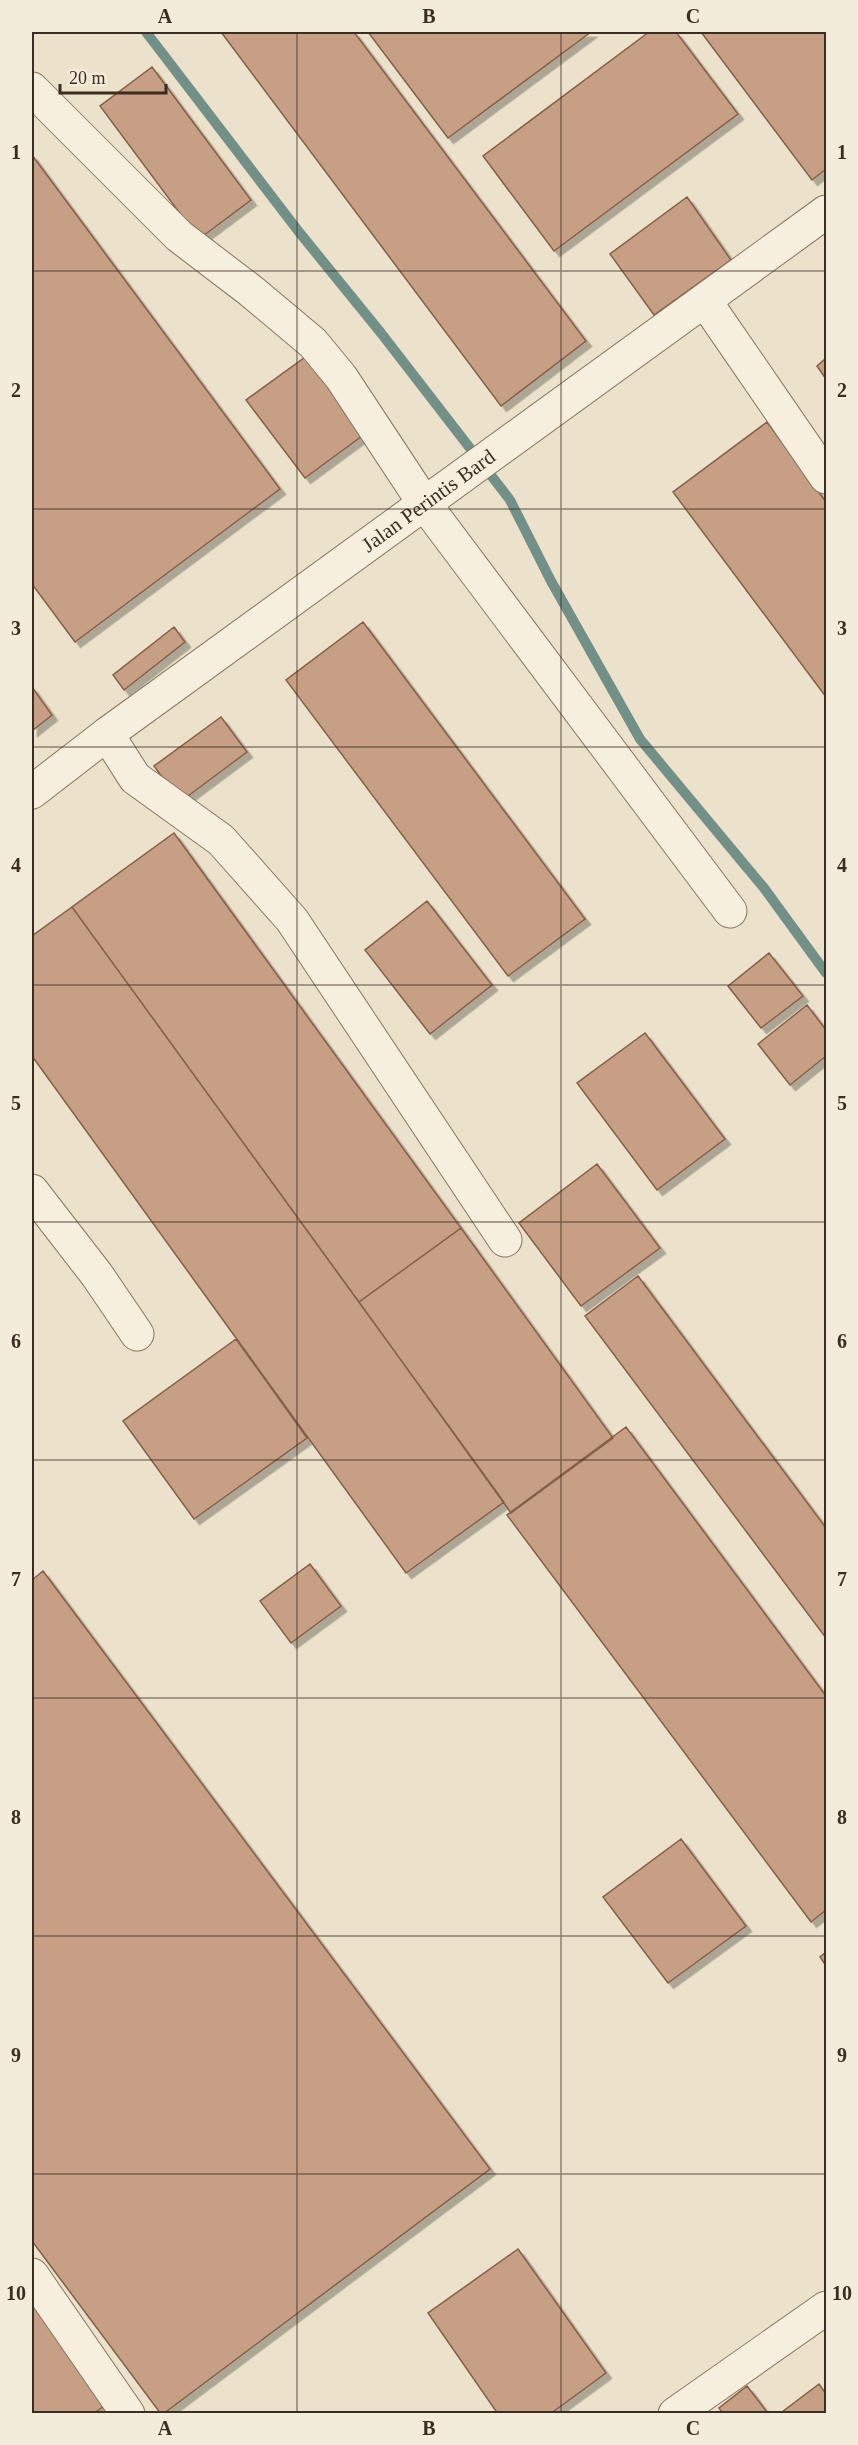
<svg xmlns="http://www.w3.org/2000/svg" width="858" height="2445" viewBox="0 0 858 2445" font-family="Georgia,serif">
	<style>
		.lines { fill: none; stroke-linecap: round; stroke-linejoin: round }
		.stream { stroke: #728f88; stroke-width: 10 }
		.building { fill: #c79f84; stroke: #865f48; stroke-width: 1.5; filter: url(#shadow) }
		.minor-casing { stroke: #887560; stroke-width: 35 }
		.minor { stroke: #f7efde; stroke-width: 33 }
		.grid { fill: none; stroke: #3a2d22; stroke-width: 1.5; stroke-opacity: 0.55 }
		.labels { text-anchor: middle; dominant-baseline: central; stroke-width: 6; stroke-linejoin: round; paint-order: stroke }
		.street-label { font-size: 21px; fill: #3a2d22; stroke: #f4ecda }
		.neatline { fill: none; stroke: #3a2d22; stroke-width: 2 }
		.grid-label { font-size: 20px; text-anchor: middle; font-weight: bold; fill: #3a2d22 }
	</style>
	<defs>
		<filter id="shadow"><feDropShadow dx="5.5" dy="5.5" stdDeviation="0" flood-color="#0004"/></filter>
	</defs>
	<rect width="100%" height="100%" fill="#ece2cb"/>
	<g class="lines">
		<path class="stream" d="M 146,32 L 299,232 L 381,333 L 510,500 L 551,581 L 640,739 L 764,888 L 826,973"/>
	</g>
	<path class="building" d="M 221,32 L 354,32 L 586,341 L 501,406 Z
		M 368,32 L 591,32 L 448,138 Z
		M 649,32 L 676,32 L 738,114 L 554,251 L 483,156 Z
		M 701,32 L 826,32 L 826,169 L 812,180 Z
		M 152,67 L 251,200 L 199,239 L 100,106 Z
		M 32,155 L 280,489 L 75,642 L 32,584 Z
		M 687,197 L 731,260 L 654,315 L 610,254 Z
		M 308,355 L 366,433 L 305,478 L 246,400 Z
		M 826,358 L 826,379 L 817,366 Z
		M 767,422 L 826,502 L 826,697 L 673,492 Z
		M 363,622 L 585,919 L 508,976 L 286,680 Z
		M 174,627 L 185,642 L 124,690 L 113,675 Z
		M 32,687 L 52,715 L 32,731 Z
		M 221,717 L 247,752 L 180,802 L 154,766 Z
		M 174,833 L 461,1228 L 359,1302 L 72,907 Z
		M 427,901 L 492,985 L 430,1034 L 365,950 Z
		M 72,907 L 504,1502 L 406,1573 L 32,1056 L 32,936 Z
		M 769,953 L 803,996 L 761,1028 L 728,986 Z
		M 807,1005 L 826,1030 L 826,1056 L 790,1085 L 758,1044 Z
		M 645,1033 L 725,1139 L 657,1190 L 577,1083 Z
		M 597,1164 L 660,1248 L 581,1306 L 519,1223 Z
		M 461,1228 L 613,1438 L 511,1513 L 359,1302 Z
		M 638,1276 L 826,1528 L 826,1638 L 585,1316 Z
		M 236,1339 L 307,1438 L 194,1519 L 123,1421 Z
		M 626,1427 L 826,1696 L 826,1910 L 811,1922 L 507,1515 Z
		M 310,1564 L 341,1606 L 291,1643 L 260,1601 Z
		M 43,1571 L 490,2169 L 163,2414 L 161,2414 L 32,2241 L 32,1580 Z
		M 681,1839 L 746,1926 L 668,1983 L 603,1897 Z
		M 826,1952 L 826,1966 L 820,1957 Z
		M 518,2249 L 606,2373 L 550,2414 L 498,2414 L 428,2313 Z
		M 39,2304 L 108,2403 L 93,2414 L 32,2414 L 32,2309 Z
		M 819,2384 L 826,2394 L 826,2414 L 783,2414 L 782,2412 Z
		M 747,2386 L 767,2412 L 723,2414 L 719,2408 Z"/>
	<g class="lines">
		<g class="minor-casing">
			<g id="minor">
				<path d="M 32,89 L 179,236 L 251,291 L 313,343 L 341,377 L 424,503 L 730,911"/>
				<path d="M 705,301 L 826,477"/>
				<path d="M 107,734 L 135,778 L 221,840 L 292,920 L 505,1240"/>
				<path id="s1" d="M 32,792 L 107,734 L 826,212"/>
				<path d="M 32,1191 L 97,1275 L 137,1334"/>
				<path d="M 32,2275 L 128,2414"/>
				<path d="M 675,2414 L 826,2308"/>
			</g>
		</g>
		<use href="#minor" class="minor"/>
	</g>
	<path class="grid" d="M 297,32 L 297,2414M 561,32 L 561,2414M 32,271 L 826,271M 32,509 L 826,509M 32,747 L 826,747M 32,985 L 826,985M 32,1222 L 826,1222M 32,1460 L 826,1460M 32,1698 L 826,1698M 32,1936 L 826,1936M 32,2174 L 826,2174"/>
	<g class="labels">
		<g class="street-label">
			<text stroke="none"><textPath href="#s1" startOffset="492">Jalan Perintis Bard</textPath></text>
		</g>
	</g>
	<rect width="858" height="2445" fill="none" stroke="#f4ecda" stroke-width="66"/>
	<path d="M60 84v9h106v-9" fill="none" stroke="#3a2d22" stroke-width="3"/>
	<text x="69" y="84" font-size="18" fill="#3a2d22" stroke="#f4ecda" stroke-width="4.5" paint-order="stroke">20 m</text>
	<rect x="33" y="33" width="792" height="2379" class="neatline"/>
	<g class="grid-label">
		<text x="165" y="23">A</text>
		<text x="429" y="23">B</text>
		<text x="693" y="23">C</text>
		<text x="16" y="159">1</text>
		<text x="842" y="159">1</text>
		<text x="16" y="397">2</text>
		<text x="842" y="397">2</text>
		<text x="16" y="635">3</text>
		<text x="842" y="635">3</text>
		<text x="16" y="872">4</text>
		<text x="842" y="872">4</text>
		<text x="16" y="1110">5</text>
		<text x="842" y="1110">5</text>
		<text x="16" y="1348">6</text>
		<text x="842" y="1348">6</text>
		<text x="16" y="1586">7</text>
		<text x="842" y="1586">7</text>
		<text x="16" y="1824">8</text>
		<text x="842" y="1824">8</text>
		<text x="16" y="2062">9</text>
		<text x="842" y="2062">9</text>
		<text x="16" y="2300">10</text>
		<text x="842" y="2300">10</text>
		<text x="165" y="2435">A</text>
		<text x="429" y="2435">B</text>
		<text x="693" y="2435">C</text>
	</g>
</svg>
